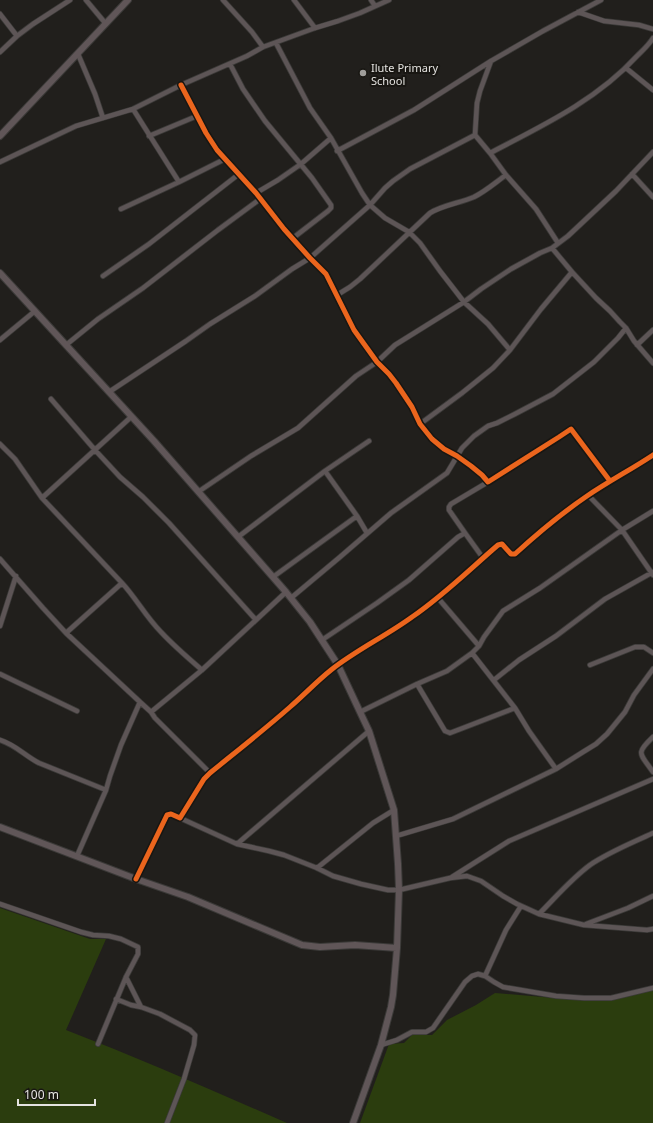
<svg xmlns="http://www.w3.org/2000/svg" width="653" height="1123" viewBox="0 0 653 1123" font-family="'Noto Sans',sans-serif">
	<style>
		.park { fill: #2b3d0e }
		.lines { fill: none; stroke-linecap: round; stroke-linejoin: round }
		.street-casing { stroke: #3b3a38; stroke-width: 6 }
		.secondary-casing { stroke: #3b3a38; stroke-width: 8 }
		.street { stroke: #5d5556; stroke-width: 4.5 }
		.secondary { stroke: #605658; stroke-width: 6 }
		.cycleway-casing { stroke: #181612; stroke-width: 8 }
		.cycleway { stroke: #eb651d; stroke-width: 5 }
		.poi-dot { fill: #a09e9b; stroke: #181612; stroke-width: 1.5 }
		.labels { text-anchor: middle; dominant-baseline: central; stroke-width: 4; stroke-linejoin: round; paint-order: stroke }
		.poi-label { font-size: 11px; fill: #e4e3e0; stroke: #181612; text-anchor: start }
	</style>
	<rect width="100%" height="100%" fill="#211f1c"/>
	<path class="park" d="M 0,908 L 90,939 L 106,939 L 66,1030 C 141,1059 214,1091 287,1123 L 0,1123 Z
		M 653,989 L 653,1123 L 360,1123 L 389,1044 L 404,1043 L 412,1035 L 432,1035 L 447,1020 L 476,1005 L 495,993 L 566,999 L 608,1001 Z"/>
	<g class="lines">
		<g class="street-casing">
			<path id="street" d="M 86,0 L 106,24
				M 223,0 L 252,32 L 263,47
				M 294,0 L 315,28
				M 371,0 L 375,6
				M 578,12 L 604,21 L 639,25 L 653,29
				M 0,14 L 17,36
				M 276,43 L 310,108 L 331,138 L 362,193 L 370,205 L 385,218 L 409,232 L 420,243 L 440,271 L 464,302 L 488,324 L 510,350 L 541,309 L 572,272 L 552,248
				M 0,52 L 17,36 L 33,24 L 70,0
				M 78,54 L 95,94 L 103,118
				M 491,61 L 480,91 L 477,103 L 475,135 L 490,153 C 542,126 597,100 637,56 C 642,51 649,45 653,38
				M 230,64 L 243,89 L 265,121 L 312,178 L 331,205 L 331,208 L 328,211 L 293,238
				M 626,68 L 653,90
				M 181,85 L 206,133 L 217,150 L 256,193 L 284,229 L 310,258 L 326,274 L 354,330 L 377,362 L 389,374 L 396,383 L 412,407 L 420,424 L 432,439 L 444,449 L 457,456 L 471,466 L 482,475 L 488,482 L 559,437 L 571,429 L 610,481
				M 133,109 L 179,182
				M 149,136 L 197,116
				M 337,151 L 414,110 L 491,61 L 543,31 L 601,0
				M 490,153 L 506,175 L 536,209 L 558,243
				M 0,162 L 76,126 L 133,109 L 181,85 L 247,56 L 263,47 L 315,28 L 338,21 L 360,13 L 389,0
				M 632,174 L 653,197
				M 256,193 L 278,180 L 301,164 L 331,138
				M 121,209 L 179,182 L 225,159
				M 572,272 L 596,298 L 610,311 L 620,322 L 626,328 L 634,341 L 653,363
				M 103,276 L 149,244 L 239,174
				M 337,295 L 350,287 L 360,279 L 430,213 C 443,205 460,203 474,197 C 486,191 496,182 506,175
				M 0,340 L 35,311
				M 66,345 L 98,319 L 143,288 L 218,230 L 260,199
				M 637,345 L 653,330
				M 109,392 L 186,341 L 210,324 L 255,296 L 292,269 L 310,258 L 370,205 L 385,188 L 393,181 L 410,169 L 475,135
				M 51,399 L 95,450 L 120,477 L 143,497 L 169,523 L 256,620
				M 420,424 L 462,393 L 493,368 L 510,350
				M 0,444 L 15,459 L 42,498 L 122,583 L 66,633
				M 325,471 L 369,441
				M 198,492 L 251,456 L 298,428 L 356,376 L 377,362 L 395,345 L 464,302 L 481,289 L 511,269 L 540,253 L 552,248 L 568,236 L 616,191 L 653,152
				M 588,495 L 622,530 L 653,575
				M 42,498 L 131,417
				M 357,516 L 367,533
				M 465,533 L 483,558
				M 238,537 L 325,471 L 357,516 L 273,577
				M 0,559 L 43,608 L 66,633 L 140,702 L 151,712 L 155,718 L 210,773
				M 122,583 C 136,598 146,617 161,632 C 173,645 188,658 202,670
				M 291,598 L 340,557 L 391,513 L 447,473 L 462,448 L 474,436 L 488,426 L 497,423 L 515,414 L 553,394 L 594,362 L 618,338 L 626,328
				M 0,626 L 16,576
				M 322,640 L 377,603 L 409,580 L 458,537 L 465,533 L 449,510 L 449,507 L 451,504 L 488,482
				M 479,646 L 484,637 L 503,611 L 540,588 L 622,530 L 653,511
				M 472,653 L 515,708 L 529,731 L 556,769
				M 590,665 L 635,647 L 644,647 L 653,653
				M 0,674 L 77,711
				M 494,680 L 519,660 L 556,636 L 605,599 L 653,572
				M 417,684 L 445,731 L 450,733 L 515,708
				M 151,712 L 202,670 L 256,620 L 286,592
				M 360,712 L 417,684 L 447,671 L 472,653 L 479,646 L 438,598
				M 653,737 C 635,754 640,753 653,772
				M 0,740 C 16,745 25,756 39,763 L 106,790
				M 180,818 L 237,844 L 369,731
				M 396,836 L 453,819 L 556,769 L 583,752 L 596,744 L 607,734 L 625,712 L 634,695 L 653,669
				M 237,844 L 269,851 L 284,855 L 317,868 L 333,876 L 361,884 L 388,890 L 399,890 L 450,878 L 467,876 L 481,881 L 503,896 L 517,904 L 539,914 L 584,925 L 647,930 L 653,929
				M 77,856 L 106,790 L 110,776 L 121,745 L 140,702
				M 317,868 L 373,823 L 394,810
				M 452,877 L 509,841 L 653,779
				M 136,879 L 167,815 L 171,814 L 180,818 L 204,779 L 210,773 C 237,751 264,730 290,707 C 304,695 316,682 331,670 C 356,650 386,636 412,617 C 443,596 470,569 498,545 L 502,544 L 511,554 L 515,554 C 538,533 562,513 587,496 C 609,481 632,469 653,455
				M 0,904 L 81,932 L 93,935 L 109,936 L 121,939 L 138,947 L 138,954 L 126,977 L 98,1044
				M 539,914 C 556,897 571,879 590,865 C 609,852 632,843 653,833
				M 586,924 L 628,908 L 653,896
				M 485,976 L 506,930 L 521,906
				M 126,977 L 141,1007
				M 116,999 L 131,1005 L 141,1007 L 160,1014 L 190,1030 L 195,1035 L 194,1045 L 184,1079 L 167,1123
				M 381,1045 L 397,1040 L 412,1032 L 426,1032 L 433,1028 L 465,982 L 472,976 L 478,974 L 485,976 L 494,982 L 503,987 L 556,996 L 584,998 L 611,998 L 653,988"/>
		</g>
		<g class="secondary-casing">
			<path id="secondary" d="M 0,136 L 128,0
				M 0,273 L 154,441 L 286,592 L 310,622 L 338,665 L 360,712 L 369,731 L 394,810 L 398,864 L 399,890 L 397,948 L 393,995 L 391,1007 L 381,1045 L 353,1123
				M 0,827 L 136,879 L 188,897 L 302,945 L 320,947 L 355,945 L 397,948"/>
		</g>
		<use href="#street" class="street"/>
		<use href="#secondary" class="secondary"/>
		<g class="cycleway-casing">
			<path id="cycleway" d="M 181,85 L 206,133 L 217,150 L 256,193 L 284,229 L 310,258 L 326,274 L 354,330 L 377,362 L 389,374 L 396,383 L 412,407 L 420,424 L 432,439 L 444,449 L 457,456 L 471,466 L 482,475 L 488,482 L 559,437 L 571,429 L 610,481
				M 136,879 L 167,815 L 171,814 L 180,818 L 204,779 L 210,773 C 237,751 264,730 290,707 C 304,695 316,682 331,670 C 356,650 386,636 412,617 C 443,596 470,569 498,545 L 502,544 L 511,554 L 515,554 C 538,533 562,513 587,496 C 609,481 632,469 653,455"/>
		</g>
		<use href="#cycleway" class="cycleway"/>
	</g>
	<circle class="poi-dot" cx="363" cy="73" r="4"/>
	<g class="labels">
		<g class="poi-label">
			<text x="371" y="67">Ilute Primary<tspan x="371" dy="13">School</tspan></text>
		</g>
	</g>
	<path d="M18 1099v6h77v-6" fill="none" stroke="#e4e3e0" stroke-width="2"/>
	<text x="24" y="1099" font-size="12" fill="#e4e3e0" stroke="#181612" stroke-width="3" paint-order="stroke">100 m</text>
</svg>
